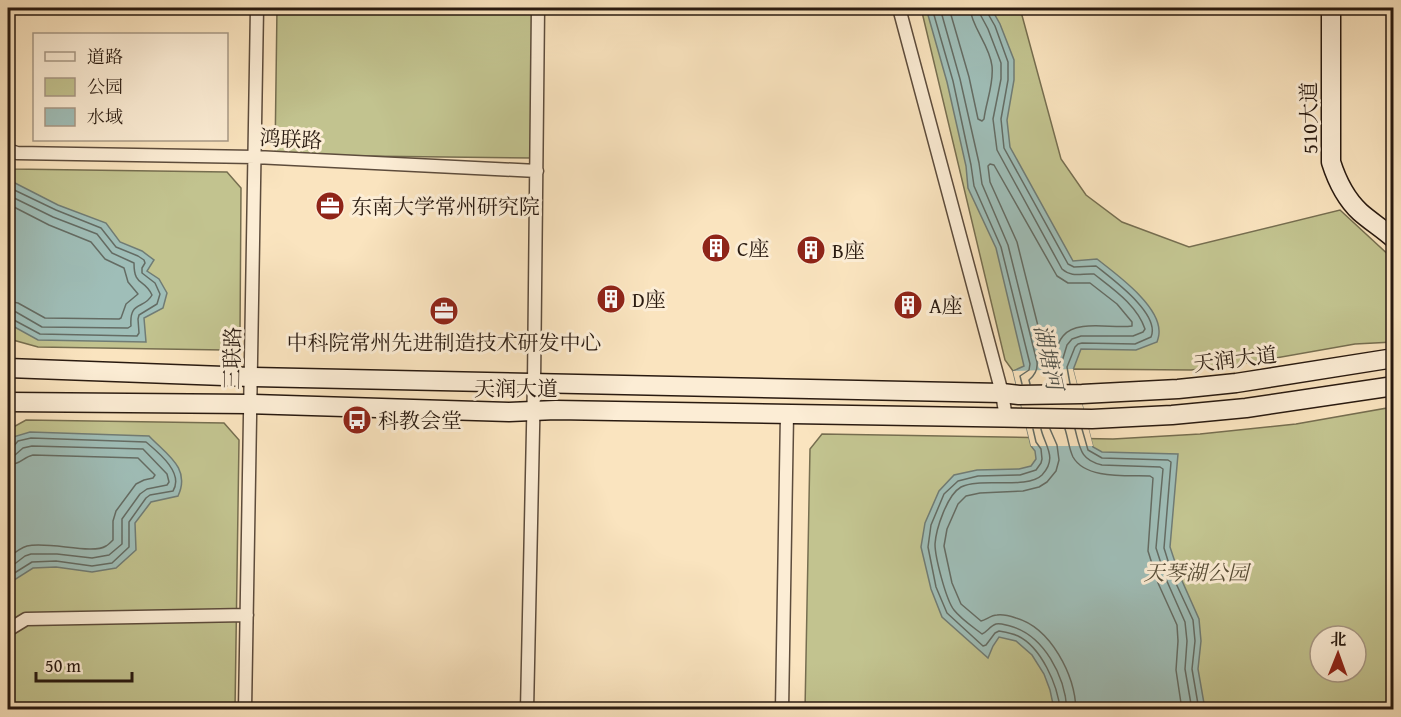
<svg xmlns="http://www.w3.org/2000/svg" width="1401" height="717" viewBox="0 0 1401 717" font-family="'Gentium Book Plus','Noto Serif SC',serif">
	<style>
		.green { fill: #c2c38f; stroke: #766e50; stroke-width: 1.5; fill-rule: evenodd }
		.water { fill: #9fbeb8; stroke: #707c75; stroke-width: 1.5 }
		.pier { fill: #fae4bf }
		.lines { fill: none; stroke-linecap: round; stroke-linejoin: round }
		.shore { stroke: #646c64; stroke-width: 1.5 }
		.street-casing { stroke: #5d4c3c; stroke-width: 15 }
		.secondary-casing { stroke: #291a10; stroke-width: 21 }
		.street { stroke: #fcedd5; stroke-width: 12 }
		.secondary { stroke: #fcedd5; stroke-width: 18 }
		.labels { text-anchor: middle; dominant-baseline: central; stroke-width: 6; stroke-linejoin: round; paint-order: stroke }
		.street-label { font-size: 21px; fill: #291a10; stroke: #fcedd5 }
		.poi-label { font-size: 21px; fill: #291a10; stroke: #fcedd5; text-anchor: start }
		.park-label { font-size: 21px; font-style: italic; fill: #574d36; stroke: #fcedd5 }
		.water-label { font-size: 22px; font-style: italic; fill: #52534b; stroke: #fcedd5 }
	</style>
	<rect width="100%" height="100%" fill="#fae4bf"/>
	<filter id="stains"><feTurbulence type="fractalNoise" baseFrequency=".00333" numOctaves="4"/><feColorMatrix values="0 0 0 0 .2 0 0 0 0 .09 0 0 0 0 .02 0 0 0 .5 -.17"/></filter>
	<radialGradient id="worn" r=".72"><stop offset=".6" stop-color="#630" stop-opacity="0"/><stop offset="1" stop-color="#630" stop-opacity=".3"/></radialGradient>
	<path class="green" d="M 277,8 L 533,8 L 532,158 L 275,155 Z
		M 921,8 L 1020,8 L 1061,159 L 1086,195 L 1122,222 L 1189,247 L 1340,210 L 1393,259 L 1393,342 L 1355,344 L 1241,364 L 1191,370 L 1073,369 L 1013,371 L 1005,360 Z
		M 8,167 L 11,169 L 227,172 L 241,188 L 240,334 L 224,350 L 38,347 L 13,340 L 8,333 Z
		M 1393,407 L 1393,709 L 805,710 L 810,449 L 822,434 L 1113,439 L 1200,434 L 1296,424 ZM 1320,636 L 1356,636 L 1356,672 L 1320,672 Z
		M 26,420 L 224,423 L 239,440 L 235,709 L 8,709 L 8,430 Z"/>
	<path class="water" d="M 926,8 L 991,8 L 1000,24 L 1014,60 L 1014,80 L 1007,120 L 1010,147 L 1073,261 L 1097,259 C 1116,274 1161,306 1159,333 C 1159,336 1158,339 1157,342 L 1136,350 L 1081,349 L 1073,370 L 1093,447 L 1102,452 L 1178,454 L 1170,547 L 1179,574 L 1199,619 L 1201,641 L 1198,669 L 1205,709 L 1054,709 L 1050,690 L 1044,674 L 1032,655 L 1016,641 L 999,637 L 993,646 L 988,658 L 942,617 L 931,589 L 921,547 L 925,523 L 939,491 L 954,475 L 977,470 L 1019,469 L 1031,466 L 1036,459 L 1035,451 L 1031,446 L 1013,371 L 1024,366 L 996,248 L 968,188 L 966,166 L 947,82 Z
		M 8,181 L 15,183 L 58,205 L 106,223 L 120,242 L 142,251 L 154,260 L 147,271 L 159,279 L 167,293 L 163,308 L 144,318 L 146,342 L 38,340 L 9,324 L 8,319 Z
		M 30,432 L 149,436 C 167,455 191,468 178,496 L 151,502 L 135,523 L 136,550 L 116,568 L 92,572 L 56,567 L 33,568 L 8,584 L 8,449 L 13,437 Z"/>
	<path class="pier" d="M 1073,369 L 1093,446 L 1031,446 L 1013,371 Z"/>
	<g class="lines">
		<path class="shore" d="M 932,8 L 953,81 L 971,165 L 974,186 L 1001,247 L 1030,364 L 1029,370 L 1020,376 L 1022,384
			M 940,8 L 960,79 L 979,163 L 982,184 L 1008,245 L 1037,362 C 1038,370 1035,375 1029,380 L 1030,384
			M 949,8 L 969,77 L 978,119 L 982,121 L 984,119 C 986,102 994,84 992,66 C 990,46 971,26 970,8
			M 979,8 L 980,14 L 988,29 L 1001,63 L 1001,79 L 993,119 L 997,150 L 1062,269 C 1072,278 1082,273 1094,274 C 1113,289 1137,305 1145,329 L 1143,332 L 1133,336 L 1081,336 L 1072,339 L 1067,345 L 1060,368 L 1063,384
			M 986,8 L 987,12 L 995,26 L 1008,62 L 1008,80 L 1001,119 L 1004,148 L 1068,264 L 1074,267 L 1096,266 C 1112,279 1161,314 1151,337 L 1135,344 L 1082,343 L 1078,344 L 1075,347 L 1067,367 L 1070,384
			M 990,164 L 994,165 L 1057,276 L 1068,283 L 1090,283 L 1117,304 L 1132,322 L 1132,326 C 1113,329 1076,319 1063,336 C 1057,343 1055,354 1052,362 L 1049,363 L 1047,362 L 1017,242 L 990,182 L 988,166 Z
			M 8,187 L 56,210 L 101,228 L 116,247 L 138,256 L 144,260 L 145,263 L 142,268 L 142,273 L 155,283 L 160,294 L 157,304 L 139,315 L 138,319 L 139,333 L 137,336 L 40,334 L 12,319 L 8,318
			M 8,195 L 53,217 L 97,234 L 112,253 L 134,263 C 134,287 144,278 152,295 C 144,310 129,300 131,326 L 128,328 L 42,327 L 16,312 L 8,310
			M 8,204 L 49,225 L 91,242 L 105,259 L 124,268 L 128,282 L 138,294 L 126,304 L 121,318 L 119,319 L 45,318 L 18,303 L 8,301
			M 1033,429 L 1036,442 L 1041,449 L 1042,459 L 1041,463 L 1036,470 L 1020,475 L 978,476 L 958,481 L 944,494 L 931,525 L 928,547 L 936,587 L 947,613 L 983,646 L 986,645 L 995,633 L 999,631 C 1005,632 1012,633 1018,636 C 1041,647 1058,685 1060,710
			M 1041,429 C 1045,446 1058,458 1042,475 C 1027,490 980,477 961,487 C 947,495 936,529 935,544 C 935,557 946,600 954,610 C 961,619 973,627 982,634 C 987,632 990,626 996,624 C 1001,623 1005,625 1010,626 C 1044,635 1065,676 1067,710
			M 1050,429 L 1057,445 L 1059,460 L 1056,471 L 1047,482 L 1039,487 L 1023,491 L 980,493 L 966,496 L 958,504 L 947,529 L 944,546 L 952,583 L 961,604 L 981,621 C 986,620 991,615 997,615 C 1004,614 1010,616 1016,618 C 1051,628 1075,675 1076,710
			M 1065,429 C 1068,438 1069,449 1073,457 C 1086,480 1128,475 1150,476 L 1153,478 L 1148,551 L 1158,583 L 1177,625 L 1178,641 L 1176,670 L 1182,710
			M 1075,429 C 1080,448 1080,460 1102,465 L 1160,467 L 1163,469 L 1156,548 L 1166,579 L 1185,622 L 1187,641 L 1185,669 L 1192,710
			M 1082,429 L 1088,450 L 1102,458 L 1168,460 L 1171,462 L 1164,548 L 1173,577 L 1193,620 L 1195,641 L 1192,669 L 1199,710
			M 8,449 L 13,447 L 18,441 L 31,438 L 146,442 C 159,453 184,473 173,491 L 150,495 L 146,498 L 129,522 L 129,547 L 112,563 L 92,566 L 56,561 L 32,562 L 8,577
			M 8,456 L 15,455 L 23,448 L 32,446 L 143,449 L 167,474 L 169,482 L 167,485 L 147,489 L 140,494 L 122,519 L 122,544 L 109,555 L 92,558 L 57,554 L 31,554 L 25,556 L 8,569
			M 8,465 C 21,465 23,457 33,455 L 138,458 L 155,475 L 153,478 L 144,480 L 136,484 L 116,511 L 113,521 L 113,540 C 112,541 108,545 106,546 C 92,555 49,541 27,546 C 20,548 14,553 8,558"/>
		<g class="street-casing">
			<path id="street" d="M 899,8 L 1002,393 L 1006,418
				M 8,150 L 17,153 L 255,157 L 537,171
				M 8,630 L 26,619 L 247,615
				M 245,710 L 257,8
				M 527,710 L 534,383 L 538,8
				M 782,710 L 787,414"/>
		</g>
		<g class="secondary-casing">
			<path id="secondary" d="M 1331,8 L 1331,162 C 1337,181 1345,198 1360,212 C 1370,221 1383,229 1394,239
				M 8,368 L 251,377 L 1002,393 L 1019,395 L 1082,394 L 1178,389 L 1236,383 L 1394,358
				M 8,402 L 250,404 L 509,412 L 556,410 L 1092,419 L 1172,415 L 1246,408 L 1394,386"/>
		</g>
		<use href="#street" class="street"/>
		<use href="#secondary" class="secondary"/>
	</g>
	<defs>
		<g id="office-disc" transform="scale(1.5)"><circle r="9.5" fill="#8f2418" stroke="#fcedd5"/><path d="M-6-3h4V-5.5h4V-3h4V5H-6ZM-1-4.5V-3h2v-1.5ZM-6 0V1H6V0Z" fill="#fff"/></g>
		<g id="building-disc" transform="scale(1.5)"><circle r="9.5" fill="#8f2418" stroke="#fcedd5"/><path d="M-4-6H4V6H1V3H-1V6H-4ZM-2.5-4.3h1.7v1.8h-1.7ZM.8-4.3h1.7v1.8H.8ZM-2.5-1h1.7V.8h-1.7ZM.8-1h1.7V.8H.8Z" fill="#fff"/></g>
		<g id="bus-disc" transform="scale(1.5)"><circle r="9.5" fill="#8f2418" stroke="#fcedd5"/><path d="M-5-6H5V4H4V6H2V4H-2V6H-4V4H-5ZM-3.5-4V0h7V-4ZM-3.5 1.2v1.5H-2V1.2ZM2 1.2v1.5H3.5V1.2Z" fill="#fff"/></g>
	</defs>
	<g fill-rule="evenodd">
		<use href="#office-disc" x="330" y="206"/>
		<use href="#building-disc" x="716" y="248"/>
		<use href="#building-disc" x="811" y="250"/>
		<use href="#building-disc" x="611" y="299"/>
		<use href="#building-disc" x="908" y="305"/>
		<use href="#office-disc" x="444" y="311"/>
		<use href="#bus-disc" x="357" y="420"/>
	</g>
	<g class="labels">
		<g class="street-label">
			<text transform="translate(1309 118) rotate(-91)">510大道</text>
			<text transform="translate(291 139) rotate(3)">鸿联路</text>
			<text transform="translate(232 358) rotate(-89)">三联路</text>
			<text transform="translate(1235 359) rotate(-7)">天润大道</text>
			<text x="516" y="388">天润大道</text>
		</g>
		<g class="poi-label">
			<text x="351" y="206">东南大学常州研究院</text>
			<text x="737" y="248">C座</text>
			<text x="832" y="250">B座</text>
			<text x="632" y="299">D座</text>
			<text x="929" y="305">A座</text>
			<text x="444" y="342" text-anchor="middle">中科院常州先进制造技术研发中心</text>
			<text x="378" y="420">科教会堂</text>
		</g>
		<g class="park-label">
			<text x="1196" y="572">天琴湖公园</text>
		</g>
		<g class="water-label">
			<text transform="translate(1049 357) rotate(78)">湖塘河</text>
		</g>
	</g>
	<rect width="1401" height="717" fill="none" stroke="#fae4bf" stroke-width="30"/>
	<rect x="9" y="9" width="1383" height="699" fill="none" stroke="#291a10" stroke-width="3"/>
	<rect x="15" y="15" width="1371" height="687" fill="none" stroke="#291a10" stroke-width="1.5"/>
	<rect x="33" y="33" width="195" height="108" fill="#fcedd5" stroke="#a89986" stroke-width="1.5"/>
	<rect x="45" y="52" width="30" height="9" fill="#fcedd5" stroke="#a89986" stroke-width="1.5"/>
	<text x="87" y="63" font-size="18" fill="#291a10">道路</text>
	<rect x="45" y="78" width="30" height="18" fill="#c2c38f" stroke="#a89986" stroke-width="1.5"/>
	<text x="87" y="93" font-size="18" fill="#291a10">公园</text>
	<rect x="45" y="108" width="30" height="18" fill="#9fbeb8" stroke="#a89986" stroke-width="1.5"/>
	<text x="87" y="123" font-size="18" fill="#291a10">水域</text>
	<g transform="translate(1338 654) rotate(1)"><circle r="28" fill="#fcedd5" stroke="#a89986" stroke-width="1.5"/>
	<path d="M0-4.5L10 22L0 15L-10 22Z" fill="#8f2418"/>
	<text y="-9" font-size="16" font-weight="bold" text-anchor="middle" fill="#291a10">北</text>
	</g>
	<path d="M36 672v9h96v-9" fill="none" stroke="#291a10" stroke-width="3"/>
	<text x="45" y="672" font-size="18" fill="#291a10" stroke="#fcedd5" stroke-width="4.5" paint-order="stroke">50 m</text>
	<rect width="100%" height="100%" filter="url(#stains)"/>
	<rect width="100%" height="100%" fill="url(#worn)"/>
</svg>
